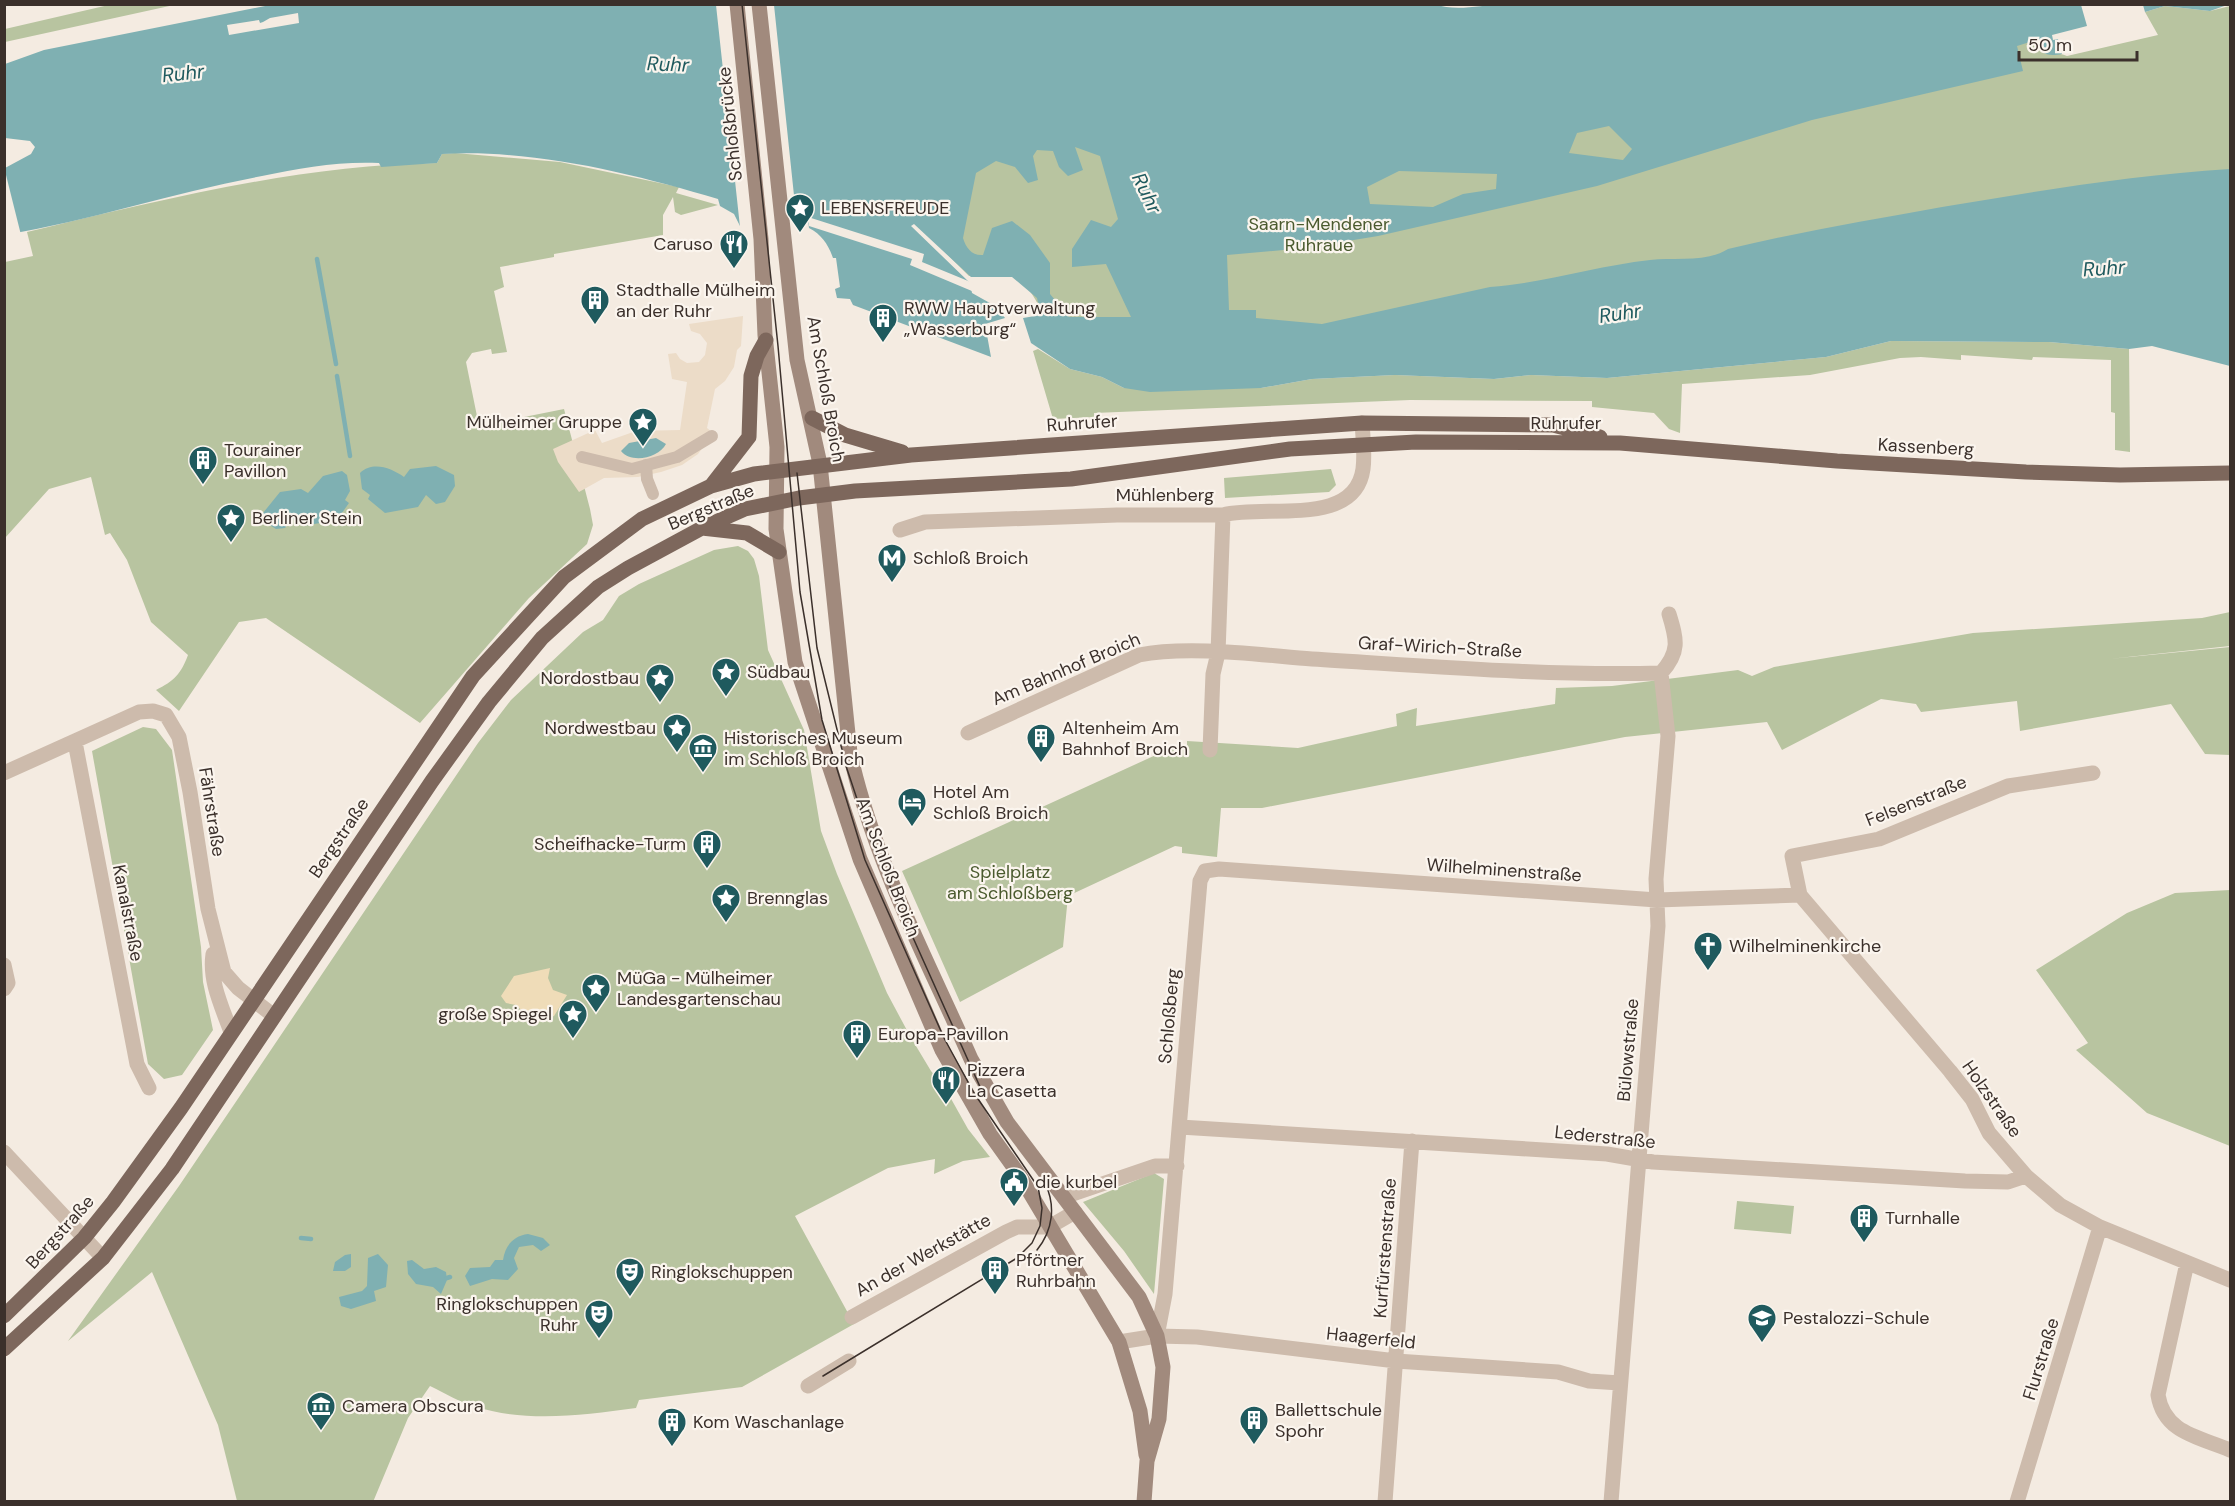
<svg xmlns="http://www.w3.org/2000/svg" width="2235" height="1506" viewBox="0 0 2235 1506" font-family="'DM Sans',sans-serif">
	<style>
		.green { fill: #b8c4a0 }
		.sand { fill: #efdcb8 }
		.plaza { fill: #ecdcc8 }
		.water { fill: #7fb0b2; fill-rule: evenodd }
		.pier { fill: #f4ebe1 }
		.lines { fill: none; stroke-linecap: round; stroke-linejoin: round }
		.stream { stroke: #7fb0b2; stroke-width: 4.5 }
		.pedestrian { stroke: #cdbbac; stroke-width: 12 }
		.minor { stroke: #cdbbac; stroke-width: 15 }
		.secondary { stroke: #a18a7d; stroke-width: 15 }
		.primary { stroke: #7d675c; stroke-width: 15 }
		.tram { stroke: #3b302b; stroke-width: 1.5 }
		.labels { text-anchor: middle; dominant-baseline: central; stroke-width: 4.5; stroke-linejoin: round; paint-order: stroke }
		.street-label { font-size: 18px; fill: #3b302b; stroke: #fbf5ee }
		.poi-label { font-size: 18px; fill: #3b302b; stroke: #fbf5ee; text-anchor: start }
		.park-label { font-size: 18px; fill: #4a5a2e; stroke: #fbf5ee }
		.water-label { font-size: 20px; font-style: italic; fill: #1f5a5e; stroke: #fbf5ee }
	</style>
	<rect width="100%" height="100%" fill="#f4ebe1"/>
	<path class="green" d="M 113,4 L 174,5 L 5,42 L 5,29 Z
		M 2165,6 L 2210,11 L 2230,6 L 2230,272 L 1312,360 L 1042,315 C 1037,297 1022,276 1002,272 C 993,270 978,275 969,276 L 908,215 L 919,145 L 2033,41 C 2046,58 2052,50 2067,56 L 2158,35 L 2145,12 Z
		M 455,153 L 560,162 L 679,187 L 676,193 L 718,205 L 681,215 L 675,212 L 673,197 L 663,215 L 663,235 L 554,254 L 554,257 L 500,267 L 504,287 L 494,291 L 507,352 L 492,354 L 491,349 L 472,353 L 466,362 L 479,426 L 564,409 L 590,509 L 593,525 L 587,544 L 529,598 L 420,723 L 266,618 L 239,622 L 179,711 L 156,690 C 174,681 181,674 188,655 L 151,622 L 127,560 L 110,533 L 105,535 L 91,477 L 49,489 L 5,538 L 5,262 L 33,256 L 27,232 C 162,200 298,165 437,163 L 442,154 Z
		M 1891,341 L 2049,342 L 2129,349 L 2130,452 L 2115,450 L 2115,413 L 2111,412 L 2111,360 L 2033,357 L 2032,360 L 1961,355 L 1961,360 L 1921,357 L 1900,358 L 1810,375 L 1682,384 L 1680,433 L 1669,429 L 1654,413 L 1592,407 L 1592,401 L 1410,400 L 1094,413 L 1094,417 L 1053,419 L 1033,351 L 1038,349 L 1070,369 L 1102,377 L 1124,388 L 1261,388 L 1312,379 L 1395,375 L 1494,379 L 1531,375 L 1607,378 L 1826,357 Z
		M 1331,469 L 1336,485 L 1329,492 L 1225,498 L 1224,478 Z
		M 738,546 L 748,551 L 754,559 L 759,576 L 768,650 L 804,730 L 821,831 L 837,874 L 887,993 L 910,1036 L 931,1071 L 945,1088 L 968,1129 L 990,1157 L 963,1161 L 934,1174 L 935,1159 L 888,1168 L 795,1216 L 854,1324 L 742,1387 L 639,1400 L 636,1408 C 582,1415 530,1423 476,1407 C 461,1403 445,1393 430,1386 L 408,1418 L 373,1502 L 237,1501 L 218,1425 L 152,1272 L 68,1341 L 179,1186 L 478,743 L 511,700 L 583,632 L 603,620 L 619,596 L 639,584 L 714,550 Z
		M 2230,612 L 2230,646 L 2109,659 L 2230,647 L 2230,755 L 2205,754 L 2171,704 L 2020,731 L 2017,701 L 1921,712 L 1916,704 L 1881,699 L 1782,750 L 1767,722 L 1625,737 L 1262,808 L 1221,808 L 1217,857 L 1182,853 L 1182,847 L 1175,846 L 1068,896 L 1063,947 L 960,1002 L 902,871 L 1169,749 L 1187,748 L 1187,741 L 1298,748 L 1397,726 L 1396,714 L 1417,708 L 1416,726 L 1555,704 L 1556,688 L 1612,686 L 1738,670 L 1752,676 L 1774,667 L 1973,633 L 2202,618 Z
		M 143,727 L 156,729 L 172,750 L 201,947 L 203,982 L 213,1030 L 182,1075 L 164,1079 L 148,1064 L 92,751 Z
		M 2230,890 L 2230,1146 L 2147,1113 L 2076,1050 L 2088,1043 L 2036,970 L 2127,913 L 2175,893 Z
		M 1154,1173 L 1164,1179 L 1154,1294 L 1124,1251 L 1083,1202 Z
		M 1737,1201 L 1794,1206 L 1791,1234 L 1734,1229 Z"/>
	<path class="sand" d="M 550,968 L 548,978 L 553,990 L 567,995 L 554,1016 L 535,1023 L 516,1005 L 506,1003 L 501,996 L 514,976 Z"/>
	<path class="plaza" d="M 743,316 L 741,346 L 737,350 L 734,367 L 725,381 L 715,389 L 707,428 L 713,433 L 698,454 L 682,465 L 661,472 L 638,477 L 604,478 L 579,492 L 558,462 L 553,449 L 595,430 L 602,443 L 636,431 L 680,430 L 687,382 L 672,379 L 668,354 L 676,353 L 680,359 L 687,363 L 699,362 L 705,355 L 707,343 L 700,334 L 691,331 L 689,324 Z"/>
	<path class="water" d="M 1434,4 C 1457,12 1479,5 1503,4 C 1538,3 1571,8 1605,4 L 2081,5 L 2087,26 L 2052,35 L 2053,40 L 2058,39 L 2062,54 C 2047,57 2041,54 2033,41 L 2017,46 L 2023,71 L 1812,120 L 1597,186 L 1378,236 L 1305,248 L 1227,255 L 1229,310 L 1256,310 L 1256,318 L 1322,324 L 1490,287 C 1544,283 1596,266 1650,260 C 1675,257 1706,263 1728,249 C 1799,232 1870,220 1942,207 C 2038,191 2133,175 2230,169 L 2230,366 L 2152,346 L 2129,349 L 2049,342 L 1891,341 L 1826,357 L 1607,378 L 1531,375 L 1494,379 L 1395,375 L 1312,379 L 1261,388 L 1150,392 L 1124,388 L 1102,377 L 1070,369 L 1031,343 L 1023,318 L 1041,315 L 1037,298 L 1012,277 L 971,277 L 914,224 L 911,226 L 970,283 L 972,293 L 997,307 L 1005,318 L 985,324 L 991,357 L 853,305 L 850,299 L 837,298 L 835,289 L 840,287 L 836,258 L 833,258 C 828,244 822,235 809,228 L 808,220 L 740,226 L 734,214 L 720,206 L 718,199 C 631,173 534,149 442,154 L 437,163 L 381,167 L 379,163 C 340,161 300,168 262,176 C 176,192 91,220 5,235 L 5,168 L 31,154 L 35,147 L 30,141 L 5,138 L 5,64 L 44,50 L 270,5 ZM 1609,126 L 1632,149 L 1623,160 L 1569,153 L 1577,133 ZM 1075,147 L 1100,156 L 1118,219 L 1111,227 L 1091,220 L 1072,249 L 1072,267 L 1106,264 L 1131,317 L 1069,317 L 1050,294 L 1050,263 L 1030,235 L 1012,221 L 992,228 L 983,255 C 972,256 966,248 963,238 L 976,173 L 996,161 L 1015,167 L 1028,183 L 1038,180 L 1033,156 L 1037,150 L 1053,151 L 1059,167 L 1068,176 L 1083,170 ZM 1399,171 L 1497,174 L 1496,189 L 1463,194 L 1433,207 L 1370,204 L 1367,187 Z
		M 2230,4 L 2210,11 L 2165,6 L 2145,12 L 2143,5 Z
		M 656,438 L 666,444 C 659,458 631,464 621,451 L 629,443 Z
		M 436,466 L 454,475 L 455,486 L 445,502 L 436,504 L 426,495 L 418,507 L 385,513 L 368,499 L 370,495 L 362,489 L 360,473 C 373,461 391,468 404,477 L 410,469 Z
		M 342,471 L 347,475 L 350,491 L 345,500 L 349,503 L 337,520 L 303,526 L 292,518 L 285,528 L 276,529 L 265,522 L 263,513 L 280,492 L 301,489 L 308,493 L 323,476 Z
		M 528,1234 L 543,1238 L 550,1245 L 541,1251 L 533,1245 L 519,1247 L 514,1258 L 518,1269 L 508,1280 L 492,1279 L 470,1286 L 465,1276 L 470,1268 L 490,1267 L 495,1260 L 503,1260 C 505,1246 513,1236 528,1234 Z
		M 351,1254 L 351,1267 L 345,1271 L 333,1271 L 335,1262 L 345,1255 Z
		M 378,1254 L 388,1265 L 386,1287 L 374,1291 L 376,1301 L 351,1309 L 341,1306 L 339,1297 L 362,1291 L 367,1286 L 368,1258 Z
		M 412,1260 L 424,1269 L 436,1267 L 446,1272 L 447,1280 L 441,1294 L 433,1287 L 416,1284 L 408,1274 L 407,1261 Z"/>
	<path class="pier" d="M 716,5 L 774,5 L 797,224 L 738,228 L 740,227 Z
		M 298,13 L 299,23 L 229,35 L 227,25 L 259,20 L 260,23 L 263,22 L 270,18 Z
		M 4,167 L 21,235 L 4,238 Z
		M 808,217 L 924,254 L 922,262 L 973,283 L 974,291 L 979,294 L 910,265 L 912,259 L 809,226 Z"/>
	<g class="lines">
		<path class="stream" d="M 317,259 L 336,364
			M 337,376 L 350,456
			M 301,1238 L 311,1239
			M 447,1278 L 450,1277"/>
		<path class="pedestrian" d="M 582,457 L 632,469 L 677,457 L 712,436
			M 646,465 L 647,479 L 653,494"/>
		<path class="minor" d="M 900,530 L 925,522 L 1117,515 L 1223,515 C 1265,504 1355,528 1363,469 C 1365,454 1363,438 1362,423
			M 1661,673 C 1680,652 1677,640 1669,614
			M 968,733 L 1139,655 C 1189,645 1260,655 1312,659 C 1428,666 1544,676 1661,673
			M 75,742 L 137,1064 L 149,1088
			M 1210,750 L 1213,674 L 1218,653 L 1223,515
			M 4,773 L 139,712 L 153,711 L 166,715 L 179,737 L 190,792 L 208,909 L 224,972 L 238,988 L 274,1016
			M 2093,773 L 2008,786 L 1879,839 L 1792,856 L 1800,895 L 1950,1071 L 1972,1099 L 1989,1133 L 2026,1176 L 2060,1205 L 2100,1227 L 2230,1280
			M 213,954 C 209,981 222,1007 231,1032
			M 4,965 L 8,983 L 4,989
			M 1180,1127 L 1607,1154 L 1653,1162 L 1965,1181 L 2008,1182 L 2026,1176
			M 4,1152 L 103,1258
			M 1064,1197 L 1155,1166 L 1177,1166
			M 2187,1263 L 2158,1395 C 2164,1433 2199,1437 2230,1450
			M 852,1317 L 1006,1232 L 1017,1227 L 1049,1227 L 1075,1212
			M 1157,1336 L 1165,1294 L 1200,881 L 1205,871 L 1219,869 L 1657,900 L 1800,895
			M 1119,1342 L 1157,1336 L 1197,1337 L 1396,1361 L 1558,1372 L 1589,1381 L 1620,1383
			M 808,1386 L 849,1361
			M 1385,1502 L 1412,1141
			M 1611,1502 L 1658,926 L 1656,879 L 1668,736 L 1661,673
			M 2017,1502 L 2100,1227"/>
		<path class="secondary" d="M 737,4 L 761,239 L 765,335 L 777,447 L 776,529 L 795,662 L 860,859 L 942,1050 L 990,1134 L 1020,1176 L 1119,1342 L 1140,1411 L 1146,1455
			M 759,4 L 797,360 L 820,464 L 850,753 C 873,859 927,959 971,1059 L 1007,1122 L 1139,1297 L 1157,1336 L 1163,1367 L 1159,1419 L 1147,1461 L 1144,1502"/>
		<path class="primary" d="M 812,418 L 845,435 L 902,452
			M 711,486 L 749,437 L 751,376 L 757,356 L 766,340
			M 702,528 L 747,533 L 779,552
			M 4,1316 L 84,1238 L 113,1202 L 181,1108 L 473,676 L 564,577 L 642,519 L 711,486 L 754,474 L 911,455 L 1362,423 L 1553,425 L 1600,437
			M 4,1349 L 103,1258 L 172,1169 L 432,781 L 489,702 L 542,638 L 598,587 L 628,568 L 702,528 L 745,509 L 799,498 L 855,491 L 1071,479 L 1290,449 L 1416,442 L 1620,443 L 1837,461 L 2026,472 L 2120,475 L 2230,473"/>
		<path class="tram" d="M 742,4 L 778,346 L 800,592 L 822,720 L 865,860 L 944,1038 L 974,1093 L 1038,1187 L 1042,1208 L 1040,1226 L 1032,1243 L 1017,1258 L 823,1376
			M 797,473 L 817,648 L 846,766 L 875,853 L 981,1089
			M 1037,1250 C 1053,1230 1056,1206 1045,1183"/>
	</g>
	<defs>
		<g id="sight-pin" transform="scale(1.5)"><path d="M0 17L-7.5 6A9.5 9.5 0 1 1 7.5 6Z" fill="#1f5a5e" stroke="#fbf5ee"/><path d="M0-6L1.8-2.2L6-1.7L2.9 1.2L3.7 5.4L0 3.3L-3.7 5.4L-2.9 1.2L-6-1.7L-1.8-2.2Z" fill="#fff"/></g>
		<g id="restaurant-pin" transform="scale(1.5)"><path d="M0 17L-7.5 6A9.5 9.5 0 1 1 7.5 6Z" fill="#1f5a5e" stroke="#fbf5ee"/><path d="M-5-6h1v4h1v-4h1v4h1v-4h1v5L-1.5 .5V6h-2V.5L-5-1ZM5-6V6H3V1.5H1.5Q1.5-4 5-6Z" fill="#fff"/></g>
		<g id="building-pin" transform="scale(1.5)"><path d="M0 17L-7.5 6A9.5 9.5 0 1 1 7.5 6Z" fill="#1f5a5e" stroke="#fbf5ee"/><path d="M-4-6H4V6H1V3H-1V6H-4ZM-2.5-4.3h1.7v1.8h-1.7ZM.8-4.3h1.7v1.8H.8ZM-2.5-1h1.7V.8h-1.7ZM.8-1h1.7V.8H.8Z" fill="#fff"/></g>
		<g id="metro-pin" transform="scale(1.5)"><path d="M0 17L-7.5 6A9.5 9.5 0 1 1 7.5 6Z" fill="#1f5a5e" stroke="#fbf5ee"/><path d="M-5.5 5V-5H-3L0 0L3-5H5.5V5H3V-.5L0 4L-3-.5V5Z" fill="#fff"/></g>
		<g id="museum-pin" transform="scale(1.5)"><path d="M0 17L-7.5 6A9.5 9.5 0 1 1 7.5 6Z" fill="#1f5a5e" stroke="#fbf5ee"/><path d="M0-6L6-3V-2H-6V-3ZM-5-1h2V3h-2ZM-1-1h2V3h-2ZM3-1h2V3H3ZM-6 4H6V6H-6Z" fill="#fff"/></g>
		<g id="hotel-pin" transform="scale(1.5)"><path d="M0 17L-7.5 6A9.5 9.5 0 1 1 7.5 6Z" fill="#1f5a5e" stroke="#fbf5ee"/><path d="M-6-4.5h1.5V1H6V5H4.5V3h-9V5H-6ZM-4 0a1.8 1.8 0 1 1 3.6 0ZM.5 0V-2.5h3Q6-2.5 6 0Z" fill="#fff"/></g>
		<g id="church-pin" transform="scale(1.5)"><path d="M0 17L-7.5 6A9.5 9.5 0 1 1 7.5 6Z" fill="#1f5a5e" stroke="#fbf5ee"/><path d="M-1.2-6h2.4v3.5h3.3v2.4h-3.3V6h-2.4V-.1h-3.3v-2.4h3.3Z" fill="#fff"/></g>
		<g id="civic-pin" transform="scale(1.5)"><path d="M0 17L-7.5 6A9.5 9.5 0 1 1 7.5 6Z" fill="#1f5a5e" stroke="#fbf5ee"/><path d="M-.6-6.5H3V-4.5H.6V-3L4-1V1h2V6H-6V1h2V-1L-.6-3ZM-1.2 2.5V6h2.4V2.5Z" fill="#fff"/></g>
		<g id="theatre-pin" transform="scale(1.5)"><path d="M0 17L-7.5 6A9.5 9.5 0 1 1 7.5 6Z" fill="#1f5a5e" stroke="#fbf5ee"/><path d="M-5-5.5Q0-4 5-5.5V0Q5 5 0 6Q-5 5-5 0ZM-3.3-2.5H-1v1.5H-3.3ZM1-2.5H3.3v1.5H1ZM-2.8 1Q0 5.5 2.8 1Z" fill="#fff"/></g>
		<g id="school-pin" transform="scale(1.5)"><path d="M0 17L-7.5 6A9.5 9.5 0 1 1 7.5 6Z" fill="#1f5a5e" stroke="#fbf5ee"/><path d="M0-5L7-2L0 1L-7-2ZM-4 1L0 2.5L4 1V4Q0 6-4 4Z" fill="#fff"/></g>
	</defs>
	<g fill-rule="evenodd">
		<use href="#sight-pin" x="800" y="208"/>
		<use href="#restaurant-pin" x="734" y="244"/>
		<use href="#building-pin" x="595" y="300"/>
		<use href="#building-pin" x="883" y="318"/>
		<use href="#sight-pin" x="643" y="422"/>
		<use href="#building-pin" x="203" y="460"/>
		<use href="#sight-pin" x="231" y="518"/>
		<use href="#metro-pin" x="892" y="558"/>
		<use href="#sight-pin" x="726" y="672"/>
		<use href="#sight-pin" x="660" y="678"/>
		<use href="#sight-pin" x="677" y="728"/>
		<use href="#building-pin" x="1041" y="738"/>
		<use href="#museum-pin" x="703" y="748"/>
		<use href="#hotel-pin" x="912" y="802"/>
		<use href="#building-pin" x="707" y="844"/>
		<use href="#sight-pin" x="726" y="898"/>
		<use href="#church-pin" x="1708" y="946"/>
		<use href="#sight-pin" x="596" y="988"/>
		<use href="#sight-pin" x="573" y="1014"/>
		<use href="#building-pin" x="857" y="1034"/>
		<use href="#restaurant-pin" x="946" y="1080"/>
		<use href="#civic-pin" x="1014" y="1182"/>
		<use href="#building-pin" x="1864" y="1218"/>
		<use href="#building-pin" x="995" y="1270"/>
		<use href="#theatre-pin" x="630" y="1272"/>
		<use href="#theatre-pin" x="599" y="1314"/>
		<use href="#school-pin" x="1762" y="1318"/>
		<use href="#museum-pin" x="321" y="1406"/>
		<use href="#building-pin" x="1254" y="1420"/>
		<use href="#building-pin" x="672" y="1422"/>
	</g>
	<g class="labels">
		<g class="street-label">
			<text transform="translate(730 124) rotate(-96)">Schloßbrücke</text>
			<text transform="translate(826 389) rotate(80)">Am Schloß Broich</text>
			<text transform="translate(1082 423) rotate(-4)">Ruhrufer</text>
			<text x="1566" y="423">Ruhrufer</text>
			<text transform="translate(1926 447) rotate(3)">Kassenberg</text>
			<text x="1165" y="495">Mühlenberg</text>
			<text transform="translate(711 507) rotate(-23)">Bergstraße</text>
			<text transform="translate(1440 647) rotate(3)">Graf-Wirich-Straße</text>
			<text transform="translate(1066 669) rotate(-23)">Am Bahnhof Broich</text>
			<text transform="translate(1916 801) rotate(-22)">Felsenstraße</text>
			<text transform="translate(212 812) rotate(81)">Fährstraße</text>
			<text transform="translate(339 838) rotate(-56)">Bergstraße</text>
			<text transform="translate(888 867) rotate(69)">Am Schloß Broich</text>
			<text transform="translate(1504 870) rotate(4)">Wilhelminenstraße</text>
			<text transform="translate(128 913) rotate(79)">Kanalstraße</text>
			<text transform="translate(1169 1016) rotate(-85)">Schloßberg</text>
			<text transform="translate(1628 1050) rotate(-85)">Bülowstraße</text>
			<text transform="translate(1992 1099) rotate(55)">Holzstraße</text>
			<text transform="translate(1605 1137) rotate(6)">Lederstraße</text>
			<text transform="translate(60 1232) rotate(-48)">Bergstraße</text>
			<text transform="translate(1385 1248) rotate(-86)">Kurfürstenstraße</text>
			<text transform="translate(923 1255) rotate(-29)">An der Werkstätte</text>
			<text transform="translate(1371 1338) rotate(6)">Haagerfeld</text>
			<text transform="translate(2041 1359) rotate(-73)">Flurstraße</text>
		</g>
		<g class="poi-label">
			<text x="821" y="208">LEBENSFREUDE</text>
			<text x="713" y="244" text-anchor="end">Caruso</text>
			<text x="616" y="290">Stadthalle Mülheim<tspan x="616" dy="21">an der Ruhr</tspan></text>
			<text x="904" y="308">RWW Hauptverwaltung<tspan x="904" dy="21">„Wasserburg“</tspan></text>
			<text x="622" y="422" text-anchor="end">Mülheimer Gruppe</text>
			<text x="224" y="450">Tourainer<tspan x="224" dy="21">Pavillon</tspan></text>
			<text x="252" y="518">Berliner Stein</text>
			<text x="913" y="558">Schloß Broich</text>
			<text x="747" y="672">Südbau</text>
			<text x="639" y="678" text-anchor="end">Nordostbau</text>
			<text x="656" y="728" text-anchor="end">Nordwestbau</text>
			<text x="1062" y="728">Altenheim Am<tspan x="1062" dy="21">Bahnhof Broich</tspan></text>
			<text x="724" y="738">Historisches Museum<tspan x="724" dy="21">im Schloß Broich</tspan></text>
			<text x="933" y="792">Hotel Am<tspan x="933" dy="21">Schloß Broich</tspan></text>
			<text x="686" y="844" text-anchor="end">Scheifhacke-Turm</text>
			<text x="747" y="898">Brennglas</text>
			<text x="1729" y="946">Wilhelminenkirche</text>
			<text x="617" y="978">MüGa - Mülheimer<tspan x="617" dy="21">Landesgartenschau</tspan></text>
			<text x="552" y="1014" text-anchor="end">große Spiegel</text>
			<text x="878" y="1034">Europa-Pavillon</text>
			<text x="967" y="1070">Pizzera<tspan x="967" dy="21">La Casetta</tspan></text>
			<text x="1035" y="1182">die kurbel</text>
			<text x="1885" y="1218">Turnhalle</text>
			<text x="1016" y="1260">Pförtner<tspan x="1016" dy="21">Ruhrbahn</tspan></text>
			<text x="651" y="1272">Ringlokschuppen</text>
			<text x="578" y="1304" text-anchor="end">Ringlokschuppen<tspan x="578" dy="21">Ruhr</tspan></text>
			<text x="1783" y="1318">Pestalozzi-Schule</text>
			<text x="342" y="1406">Camera Obscura</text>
			<text x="1275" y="1410">Ballettschule<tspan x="1275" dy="21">Spohr</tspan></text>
			<text x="693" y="1422">Kom Waschanlage</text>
		</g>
		<g class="park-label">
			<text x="1319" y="224">Saarn-Mendener<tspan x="1319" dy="21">Ruhraue</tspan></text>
			<text x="1010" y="872">Spielplatz<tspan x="1010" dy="21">am Schloßberg</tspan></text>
		</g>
		<g class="water-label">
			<text transform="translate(668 64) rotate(2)">Ruhr</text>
			<text transform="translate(183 73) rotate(-6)">Ruhr</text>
			<text transform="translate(1147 193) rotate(64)">Ruhr</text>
			<text transform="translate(2104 268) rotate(-4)">Ruhr</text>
			<text transform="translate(1620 313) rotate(-8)">Ruhr</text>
		</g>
	</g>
	<rect width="2235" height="1506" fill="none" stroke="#3b302b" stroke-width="12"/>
	<path d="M2019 51v9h118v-9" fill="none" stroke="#3b302b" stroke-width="3"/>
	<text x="2028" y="51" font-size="18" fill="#3b302b" stroke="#fbf5ee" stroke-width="4.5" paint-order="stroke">50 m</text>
</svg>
